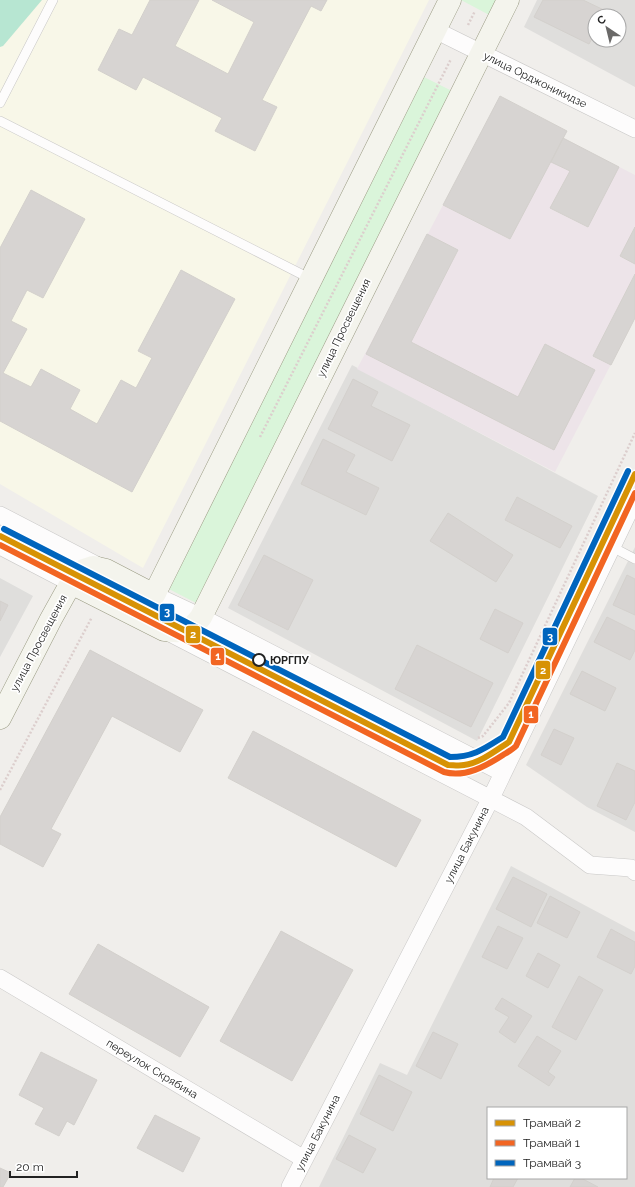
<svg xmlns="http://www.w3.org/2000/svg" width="635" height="1187" viewBox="0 0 635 1187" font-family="Raleway,sans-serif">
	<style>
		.residential { fill: #dfdedc; fill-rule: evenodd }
		.industrial { fill: #ede4e9 }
		.education { fill: #f8f7e8 }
		.park { fill: #daf5da }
		.pitch { fill: #b7e6d2 }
		.building { fill: #d7d4d2; stroke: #d3d0cc }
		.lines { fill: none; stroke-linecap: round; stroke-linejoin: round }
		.lane-casing { stroke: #c9c8c7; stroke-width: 10 }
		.street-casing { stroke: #c9c8c7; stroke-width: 18 }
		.secondary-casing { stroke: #999a82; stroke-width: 23 }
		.path { stroke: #dccecd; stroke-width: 2.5; stroke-dasharray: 2 2; stroke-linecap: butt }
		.lane { stroke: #fdfcfc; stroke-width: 9 }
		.street { stroke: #fdfcfc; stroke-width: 17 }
		.secondary { stroke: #f4f4ed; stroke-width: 22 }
		.tram-1-casing { stroke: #fff; stroke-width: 9 }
		.tram-2-casing { stroke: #fff; stroke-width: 9 }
		.tram-3-casing { stroke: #fff; stroke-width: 9 }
		.tram-1 { stroke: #d79205; stroke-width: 6 }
		.tram-2 { stroke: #f26522; stroke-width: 6 }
		.tram-3 { stroke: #0065bd; stroke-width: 6 }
		.stop-dot { fill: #fff; stroke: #222; stroke-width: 2 }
		.labels { text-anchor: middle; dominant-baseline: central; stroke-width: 3.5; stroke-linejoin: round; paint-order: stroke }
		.street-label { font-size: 11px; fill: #222; stroke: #fff }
		.stop-label { font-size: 11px; font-weight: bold; fill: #222; stroke: #fff; text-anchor: start }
		.line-badge { stroke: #fff; stroke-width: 1.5 }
		.badge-label { font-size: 11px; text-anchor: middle; font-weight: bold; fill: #fff }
	</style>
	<rect width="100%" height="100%" fill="#f0eeeb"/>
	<path class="residential" d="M 537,0 L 635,0 L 635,87 L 524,27 ZM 595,16 L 619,16 L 619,40 L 595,40 Z
		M 352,365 L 598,496 L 477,741 L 228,608 Z
		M 635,547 L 635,832 L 587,807 L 526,765 Z
		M 0,578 L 33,596 L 0,657 Z
		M 511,866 L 635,932 L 635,1187 L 319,1187 L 380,1063 L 407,1075 ZM 488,1108 L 626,1108 L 626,1178 L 488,1178 Z"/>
	<path class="industrial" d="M 563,138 L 635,175 L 635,318 L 555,472 L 357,369 L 443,205 L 510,239 Z"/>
	<path class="education" d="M 0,0 L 429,0 L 143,568 L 0,484 Z"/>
	<path class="park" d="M 461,0 L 502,0 L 493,17 Z
		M 418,74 L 454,92 L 200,605 L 163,586 Z"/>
	<path class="pitch" d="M 0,0 L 42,0 L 3,46 L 0,47 Z"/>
	<path class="building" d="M 150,0 L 199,0 L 175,46 L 228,74 L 254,22 L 212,0 L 327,0 L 321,11 L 311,6 L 262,100 L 277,107 L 255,151 L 215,131 L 222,118 L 143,77 L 136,90 L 98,70 L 119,29 L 132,35 Z
		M 543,0 L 583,0 L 606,11 L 603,16 L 595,16 L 595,33 L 589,44 L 534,17 Z
		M 500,96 L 567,131 L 510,239 L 443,205 Z
		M 563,138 L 619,167 L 588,227 L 550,208 L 570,171 L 551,162 Z
		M 31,190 L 85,219 L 43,298 L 27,290 L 11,321 L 27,329 L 3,373 L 31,387 L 41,369 L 80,390 L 70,409 L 97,424 L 121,380 L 136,388 L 152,358 L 138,351 L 181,270 L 235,299 L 132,492 L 0,421 L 0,248 Z
		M 635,227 L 635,264 L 620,256 Z
		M 427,234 L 458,250 L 411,342 L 518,397 L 545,344 L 595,370 L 554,450 L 366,354 Z
		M 635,274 L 635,318 L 611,365 L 593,356 Z
		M 353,379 L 378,392 L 371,406 L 410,425 L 392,461 L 328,429 Z
		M 323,439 L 355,455 L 346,472 L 379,488 L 366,515 L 301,484 Z
		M 517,497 L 572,526 L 560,548 L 505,520 Z
		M 448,513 L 513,555 L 496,582 L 430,541 Z
		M 264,555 L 313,580 L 288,630 L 238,605 Z
		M 627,575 L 635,579 L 635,615 L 613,605 Z
		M 0,601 L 8,605 L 0,621 Z
		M 495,609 L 523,623 L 508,653 L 480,639 Z
		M 607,617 L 635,631 L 635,650 L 630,660 L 594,642 Z
		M 417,645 L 493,683 L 471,727 L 395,689 Z
		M 90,650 L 203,710 L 180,752 L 112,716 L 51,829 L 61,834 L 43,867 L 0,844 L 0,817 Z
		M 582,671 L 616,688 L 605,711 L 570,694 Z
		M 554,729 L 574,738 L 561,765 L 541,755 Z
		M 253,731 L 421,820 L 396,867 L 228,778 Z
		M 617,763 L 635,771 L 635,802 L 626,820 L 597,806 Z
		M 513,877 L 547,894 L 531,927 L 496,909 Z
		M 550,896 L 580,912 L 567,938 L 537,923 Z
		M 498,926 L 523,938 L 507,969 L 482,957 Z
		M 611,929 L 635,942 L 635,966 L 631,974 L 597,957 Z
		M 281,931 L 353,970 L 292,1081 L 220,1041 Z
		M 98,944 L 209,1007 L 180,1057 L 69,994 Z
		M 538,953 L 560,965 L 548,988 L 526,976 Z
		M 579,976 L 603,990 L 576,1040 L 552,1027 Z
		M 502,998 L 532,1016 L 515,1043 L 499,1032 L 509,1017 L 495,1009 Z
		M 433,1032 L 458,1044 L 441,1079 L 416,1066 Z
		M 537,1036 L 561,1051 L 548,1072 L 555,1077 L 549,1086 L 518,1066 Z
		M 41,1052 L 97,1080 L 74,1125 L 67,1121 L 59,1136 L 35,1124 L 44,1108 L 19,1095 Z
		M 379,1075 L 412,1092 L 393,1131 L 360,1114 Z
		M 155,1115 L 200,1138 L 183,1172 L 137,1148 Z
		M 349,1135 L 376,1149 L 363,1173 L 336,1159 Z
		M 0,1168 L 11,1173 L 3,1187 L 0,1187 Z
		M 494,1178 L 518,1178 L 513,1187 L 490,1187 Z
		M 575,1178 L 581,1178 L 598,1187 L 570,1187 Z"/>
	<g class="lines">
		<g class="lane-casing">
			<path id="lane" d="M 0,103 L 53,0
				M 0,121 L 311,279
				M 612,547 L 635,559"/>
		</g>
		<g class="street-casing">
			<path id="street" d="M 435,30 L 635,129
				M 0,515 L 104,569
				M 0,546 L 71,583 L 76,572
				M 142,619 L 154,595 L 201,617 L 503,773
				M 166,631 L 526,817 L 590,865 L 631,868 L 635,872
				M 0,978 L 304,1159
				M 290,1187 L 491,798 L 635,499"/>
		</g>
		<g class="secondary-casing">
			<path id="secondary" d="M 71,583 L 164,630 C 181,633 190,632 201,617 L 508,0
				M 0,718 L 51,619 L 71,583 L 77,576 L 84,570 L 93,567 L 106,570 L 154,595 L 450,0"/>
		</g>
		<path class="path" d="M 468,25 L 475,11
			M 260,437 L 451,59
			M 478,738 L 483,736 L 509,703 L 635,433
			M 0,790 L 92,617"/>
		<use href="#lane" class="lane"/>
		<use href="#street" class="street"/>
		<use href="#secondary" class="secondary"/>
		<g class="tram-1-casing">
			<path id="tram-1" d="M 0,536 L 448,765 C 453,765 459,766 464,765 C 480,763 495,751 509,742 L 635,474"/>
		</g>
		<g class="tram-2-casing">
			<path id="tram-2" d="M 0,545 L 444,772 C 465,778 486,766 503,755 C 508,752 512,750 516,746 L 635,493"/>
		</g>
		<g class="tram-3-casing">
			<path id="tram-3" d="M 4,529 L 450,757 C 473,757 484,749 503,737 L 628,471"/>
		</g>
		<use href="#tram-1" class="tram-1"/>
		<use href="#tram-2" class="tram-2"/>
		<use href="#tram-3" class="tram-3"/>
	</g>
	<circle class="stop-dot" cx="259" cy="660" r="6"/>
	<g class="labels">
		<g class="street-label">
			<text transform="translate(535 80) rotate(26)">улица Орджоникидзе</text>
			<text transform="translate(344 328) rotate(-64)">улица Просвещения</text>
			<text transform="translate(39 643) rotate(-62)">улица Просвещения</text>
			<text transform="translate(467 845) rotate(-63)">улица Бакунина</text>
			<text transform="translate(152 1069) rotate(31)">переулок Скрябина</text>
			<text transform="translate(318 1133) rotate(-63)">улица Бакунина</text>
		</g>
		<g class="stop-label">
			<text x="270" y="660">ЮРГПУ</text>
		</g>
	</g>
	<g class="line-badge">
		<rect x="159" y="603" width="16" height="19" rx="4" fill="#0065bd"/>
		<rect x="185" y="625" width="16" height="19" rx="4" fill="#d79205"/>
		<rect x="542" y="627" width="16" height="19" rx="4" fill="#0065bd"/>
		<rect x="210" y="647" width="15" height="19" rx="4" fill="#f26522"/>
		<rect x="535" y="660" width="16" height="20" rx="4" fill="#d79205"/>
		<rect x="523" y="705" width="16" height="19" rx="4" fill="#f26522"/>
	</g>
	<g class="badge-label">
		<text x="167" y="616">3</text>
		<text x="193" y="638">2</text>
		<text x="550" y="641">3</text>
		<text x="218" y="660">1</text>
		<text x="543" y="674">2</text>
		<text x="531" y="718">1</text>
	</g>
	<rect x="487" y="1107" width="140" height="72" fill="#ffffff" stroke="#a7a7a7"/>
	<rect x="495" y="1120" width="20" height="6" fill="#d79205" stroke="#a7a7a7"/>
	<text x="523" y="1127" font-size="12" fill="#222222">Трамвай 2</text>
	<rect x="495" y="1140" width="20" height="6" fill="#f26522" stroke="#a7a7a7"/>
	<text x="523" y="1147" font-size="12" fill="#222222">Трамвай 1</text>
	<rect x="495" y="1160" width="20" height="6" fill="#0065bd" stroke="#a7a7a7"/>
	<text x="523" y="1167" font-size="12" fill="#222222">Трамвай 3</text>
	<g transform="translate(607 28) rotate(325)"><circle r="19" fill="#ffffff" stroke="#a7a7a7"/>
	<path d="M0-3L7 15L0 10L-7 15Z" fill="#6a6968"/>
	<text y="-6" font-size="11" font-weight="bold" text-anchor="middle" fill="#222222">С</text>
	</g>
	<path d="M10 1171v6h67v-6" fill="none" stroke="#222222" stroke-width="2"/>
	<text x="16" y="1171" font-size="12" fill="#222222" stroke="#ffffff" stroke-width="3" paint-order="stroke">20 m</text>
</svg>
